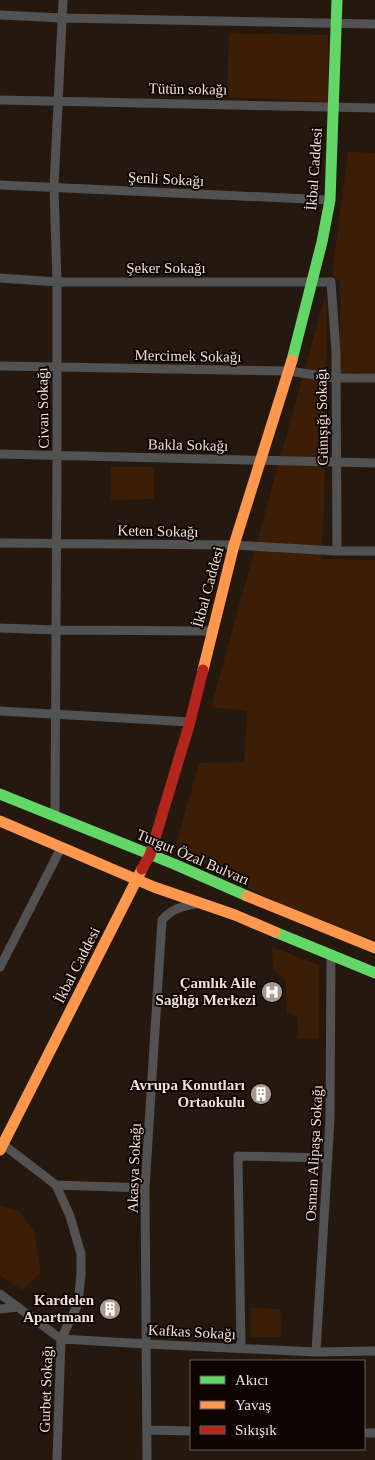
<svg xmlns="http://www.w3.org/2000/svg" width="375" height="1460" viewBox="0 0 375 1460" font-family="'Times New Roman',serif">
	<style>
		.green { fill: #3c1e06 }
		.lines { fill: none; stroke-linecap: round; stroke-linejoin: round }
		.street { stroke: #525252; stroke-width: 9 }
		.fast { stroke: #63d668; stroke-width: 11 }
		.slow { stroke: #ff974d; stroke-width: 11 }
		.jam { stroke: #b3261e; stroke-width: 11 }
		.labels { text-anchor: middle; dominant-baseline: central; stroke-width: 4; stroke-linejoin: round; paint-order: stroke }
		.street-label { font-size: 15px; fill: #f0e0d6; stroke: #0e0502 }
		.poi-label { font-size: 15px; font-weight: bold; fill: #f0e0d6; stroke: #0e0502; text-anchor: end }
	</style>
	<rect width="100%" height="100%" fill="#25180f"/>
	<path class="green" d="M 229,33 L 328,35 L 328,102 L 227,97 Z
		M 348,152 L 375,153 L 375,372 L 340,373 L 340,282 L 332,274 Z
		M 324,300 L 327,301 L 324,507 L 321,559 L 375,560 L 375,939 L 324,925 L 174,851 L 199,763 L 244,762 L 247,711 L 211,707 Z
		M 111,467 L 154,467 L 154,499 L 111,500 Z
		M 272,947 L 319,965 L 319,1038 L 298,1038 L 298,1018 L 293,1014 L 287,1013 L 286,981 L 273,969 Z
		M 0,1206 L 18,1210 L 34,1231 L 41,1272 L 22,1290 L 0,1275 Z
		M 251,1308 L 280,1309 L 282,1337 L 251,1337 Z"/>
	<g class="lines">
		<path class="street" d="M 0,15 L 63,18 L 375,24
			M 0,100 L 375,108
			M 0,185 L 330,200
			M 0,278 L 57,282 L 331,282 L 336,352 L 337,551
			M 0,366 L 289,371 L 335,378 L 375,378
			M 0,454 L 375,463
			M 0,543 L 234,545 L 337,551 L 375,551
			M 0,628 L 57,630 L 211,631
			M 0,711 L 190,722
			M 55,816 L 57,456 L 57,282 L 54,187 L 63,0
			M 0,967 L 61,848
			M 0,1142 L 56,1185 L 70,1216 L 81,1254 L 81,1274 L 78,1304 L 61,1339 L 57,1460
			M 56,1185 L 145,1188
			M 0,1294 L 61,1339 L 147,1344 L 316,1352 L 375,1351
			M 0,1309 L 18,1307
			M 241,1348 L 238,1156 L 328,1158
			M 316,1352 L 330,1119 L 331,954
			M 147,1430 L 191,1431
			M 364,1433 L 375,1433
			M 147,1460 L 145,1188 L 162,920 C 172,909 182,906 196,904"/>
		<path class="fast" d="M 292,360 L 322,242 L 330,200 L 337,0
			M 0,794 L 174,864 L 247,896
			M 275,932 L 375,973"/>
		<path class="slow" d="M 203,670 L 234,545 L 292,360
			M 0,821 L 154,887 L 235,915 L 275,932
			M 247,896 L 375,948
			M 0,1150 L 142,869"/>
		<path class="jam" d="M 142,869 L 150,855 L 190,722 L 203,670"/>
	</g>
	<defs>
		<g id="hospital-disc" transform="scale(1.125)"><circle r="9.5" fill="#a99a90" stroke="#0e0502"/><path d="M-5-5h3v3.5h4V-5h3V5h-3V1.5h-4V5h-3Z" fill="#fff"/></g>
		<g id="building-disc" transform="scale(1.125)"><circle r="9.5" fill="#a99a90" stroke="#0e0502"/><path d="M-4-6H4V6H1V3H-1V6H-4ZM-2.5-4.3h1.7v1.8h-1.7ZM.8-4.3h1.7v1.8H.8ZM-2.5-1h1.7V.8h-1.7ZM.8-1h1.7V.8H.8Z" fill="#fff"/></g>
	</defs>
	<g fill-rule="evenodd">
		<use href="#hospital-disc" x="272" y="992"/>
		<use href="#building-disc" x="261" y="1094"/>
		<use href="#building-disc" x="110" y="1309"/>
	</g>
	<g class="labels">
		<g class="street-label">
			<text transform="translate(188 89) rotate(1)">Tütün sokağı</text>
			<text transform="translate(314 169) rotate(-86)">İkbal Caddesi</text>
			<text transform="translate(166 179) rotate(3)">Şenli Sokağı</text>
			<text x="166" y="268">Şeker Sokağı</text>
			<text transform="translate(188 356) rotate(1)">Mercimek Sokağı</text>
			<text transform="translate(43 408) rotate(-91)">Civan Sokağı</text>
			<text transform="translate(322 417) rotate(-91)">Günışığı Sokağı</text>
			<text transform="translate(188 445) rotate(1)">Bakla Sokağı</text>
			<text transform="translate(158 531) rotate(1)">Keten Sokağı</text>
			<text transform="translate(208 587) rotate(-75)">İkbal Caddesi</text>
			<text transform="translate(193 857) rotate(23)">Turgut Özal Bulvarı</text>
			<text transform="translate(77 965) rotate(-63)">İkbal Caddesi</text>
			<text transform="translate(314 1153) rotate(-87)">Osman Alipaşa Sokağı</text>
			<text transform="translate(134 1168) rotate(-88)">Akasya Sokağı</text>
			<text transform="translate(192 1332) rotate(3)">Kafkas Sokağı</text>
			<text transform="translate(46 1389) rotate(-88)">Gurbet Sokağı</text>
		</g>
		<g class="poi-label">
			<text x="256" y="983">Çamlık Aile<tspan x="256" dy="17">Sağlığı Merkezi</tspan></text>
			<text x="245" y="1085">Avrupa Konutları<tspan x="245" dy="17">Ortaokulu</tspan></text>
			<text x="94" y="1300">Kardelen<tspan x="94" dy="17">Apartmanı</tspan></text>
		</g>
	</g>
	<rect x="190" y="1360" width="175" height="90" fill="#0e0502" stroke="#685d57"/>
	<rect x="200" y="1376" width="25" height="8" fill="#63d668" stroke="#685d57"/>
	<text x="235" y="1385" font-size="15" fill="#f0e0d6">Akıcı</text>
	<rect x="200" y="1401" width="25" height="8" fill="#ff974d" stroke="#685d57"/>
	<text x="235" y="1410" font-size="15" fill="#f0e0d6">Yavaş</text>
	<rect x="200" y="1426" width="25" height="8" fill="#b3261e" stroke="#685d57"/>
	<text x="235" y="1435" font-size="15" fill="#f0e0d6">Sıkışık</text>
</svg>
